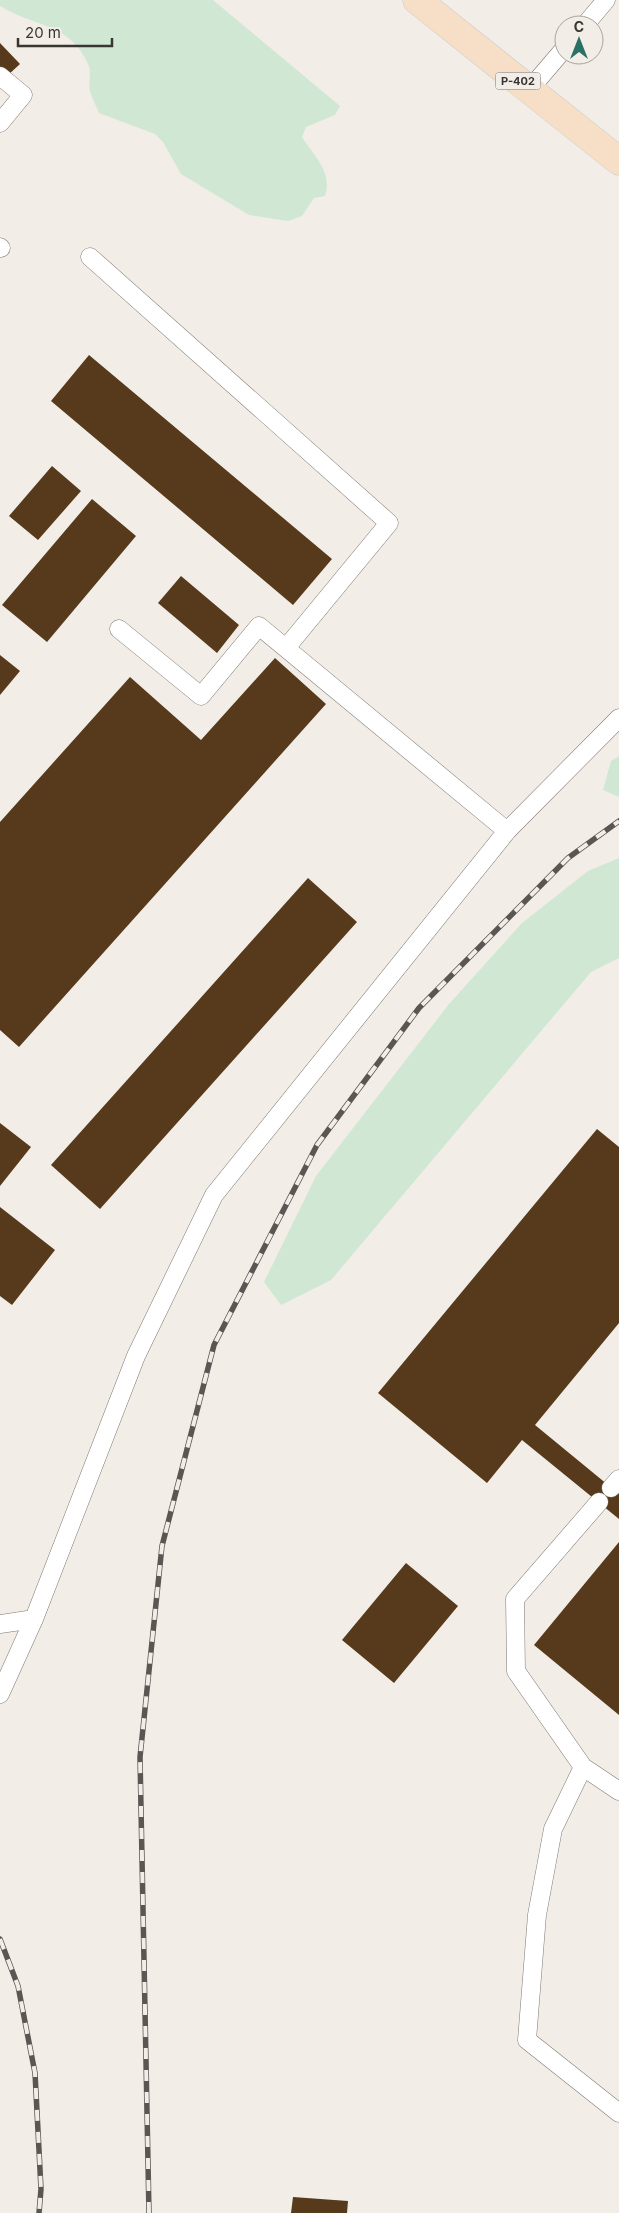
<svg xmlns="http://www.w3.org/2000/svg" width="619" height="2213" viewBox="0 0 619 2213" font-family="Inter,sans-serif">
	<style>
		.green { fill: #d0e7d4 }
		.building { fill: #563a1b }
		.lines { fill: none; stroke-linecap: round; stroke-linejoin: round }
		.lane-casing { stroke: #7e7974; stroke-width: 19 }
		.primary-casing { stroke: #cbcbca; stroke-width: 29 }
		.lane { stroke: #fff; stroke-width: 18 }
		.primary { stroke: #f6dfc6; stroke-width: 28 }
		.rail-casing { stroke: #595653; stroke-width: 5.5 }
		.rail { stroke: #f3ede7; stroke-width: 4; stroke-dasharray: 11; stroke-linecap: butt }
		.labels { text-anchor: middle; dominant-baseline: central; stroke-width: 5; stroke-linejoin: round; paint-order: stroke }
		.shield { fill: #f3ede7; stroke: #706d69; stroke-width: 1 }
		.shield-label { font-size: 11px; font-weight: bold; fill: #383633 }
	</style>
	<rect width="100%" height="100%" fill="#f3ede7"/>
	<path class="green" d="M 0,0 L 213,0 L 340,106 L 335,115 L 306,127 L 302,137 C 314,156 333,172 325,196 L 314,198 L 302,216 L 288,221 L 249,215 L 181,174 L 163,142 L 155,134 L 99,113 C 96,106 92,98 90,91 C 88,82 92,72 88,64 C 70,23 34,27 0,6 Z
		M 619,756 L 619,797 L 603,790 L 611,761 Z
		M 619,858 L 619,958 L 591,972 L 331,1280 L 281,1305 L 264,1282 L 316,1176 L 449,1004 L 522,923 L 588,871 Z"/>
	<path class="building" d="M 0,43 L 20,64 L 7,76 L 0,70 Z
		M 89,355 L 332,559 L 293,605 L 51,401 Z
		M 52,466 L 81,491 L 38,540 L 9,516 Z
		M 92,499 L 136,536 L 47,642 L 2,605 Z
		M 181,576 L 239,625 L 217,653 L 158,603 Z
		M 0,655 L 20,671 L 0,695 Z
		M 275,658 L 326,704 L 19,1047 L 0,1030 L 0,822 L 130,677 L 201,740 Z
		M 308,878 L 357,922 L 100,1209 L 51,1165 Z
		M 0,1123 L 31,1147 L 0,1186 Z
		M 597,1129 L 619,1147 L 619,1323 L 535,1425 L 619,1494 L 619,1519 L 522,1440 L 487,1483 L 378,1393 Z
		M 0,1207 L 55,1250 L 12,1305 L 0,1296 Z
		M 619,1542 L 619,1715 L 534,1645 Z
		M 406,1563 L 458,1606 L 394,1683 L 342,1640 Z
		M 293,2197 L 348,2201 L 347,2213 L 291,2213 Z"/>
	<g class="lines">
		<g class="lane-casing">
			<path id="lane" d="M 585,25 L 606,0
				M 0,76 L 23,95 L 0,123
				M 529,90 L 564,49
				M 0,247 L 1,248
				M 90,257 L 389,523 L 286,648
				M 119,629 L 201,696 L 259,626 L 507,831
				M 611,1488 L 619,1479
				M 599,1502 L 515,1599 L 516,1671 L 583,1767 L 619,1791
				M 0,1624 L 34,1619
				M 0,1694 L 34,1619 L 136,1356 L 214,1195 L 507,831 L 619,718
				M 583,1767 L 553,1829 L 537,1915 L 527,2040 L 619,2113"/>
		</g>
		<g class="primary-casing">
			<path id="primary" d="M 417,0 L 619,161"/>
		</g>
		<use href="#lane" class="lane"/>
		<use href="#primary" class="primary"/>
		<g class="rail-casing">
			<path id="rail" d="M 0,1939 L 18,1986 L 35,2073 L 41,2189 L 39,2213
				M 149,2213 L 140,1757 L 162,1546 L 214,1345 L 317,1145 L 419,1008 L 568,858 L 619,821"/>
		</g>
		<use href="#rail" class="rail"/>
	</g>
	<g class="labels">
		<rect class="shield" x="495.5" y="72.5" width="45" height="17" rx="4"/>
		<g class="shield-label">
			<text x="518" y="81">Р-402</text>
		</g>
	</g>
	<g transform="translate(579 40)"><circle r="24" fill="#f3ede7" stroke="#a8a49f"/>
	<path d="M0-4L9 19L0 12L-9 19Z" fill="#2b7064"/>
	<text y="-8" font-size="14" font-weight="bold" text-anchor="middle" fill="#383633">С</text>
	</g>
	<path d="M18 38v8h94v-8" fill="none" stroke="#383633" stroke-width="2.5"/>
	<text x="25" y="38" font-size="15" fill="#383633" stroke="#f3ede7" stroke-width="4" paint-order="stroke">20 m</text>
</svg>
